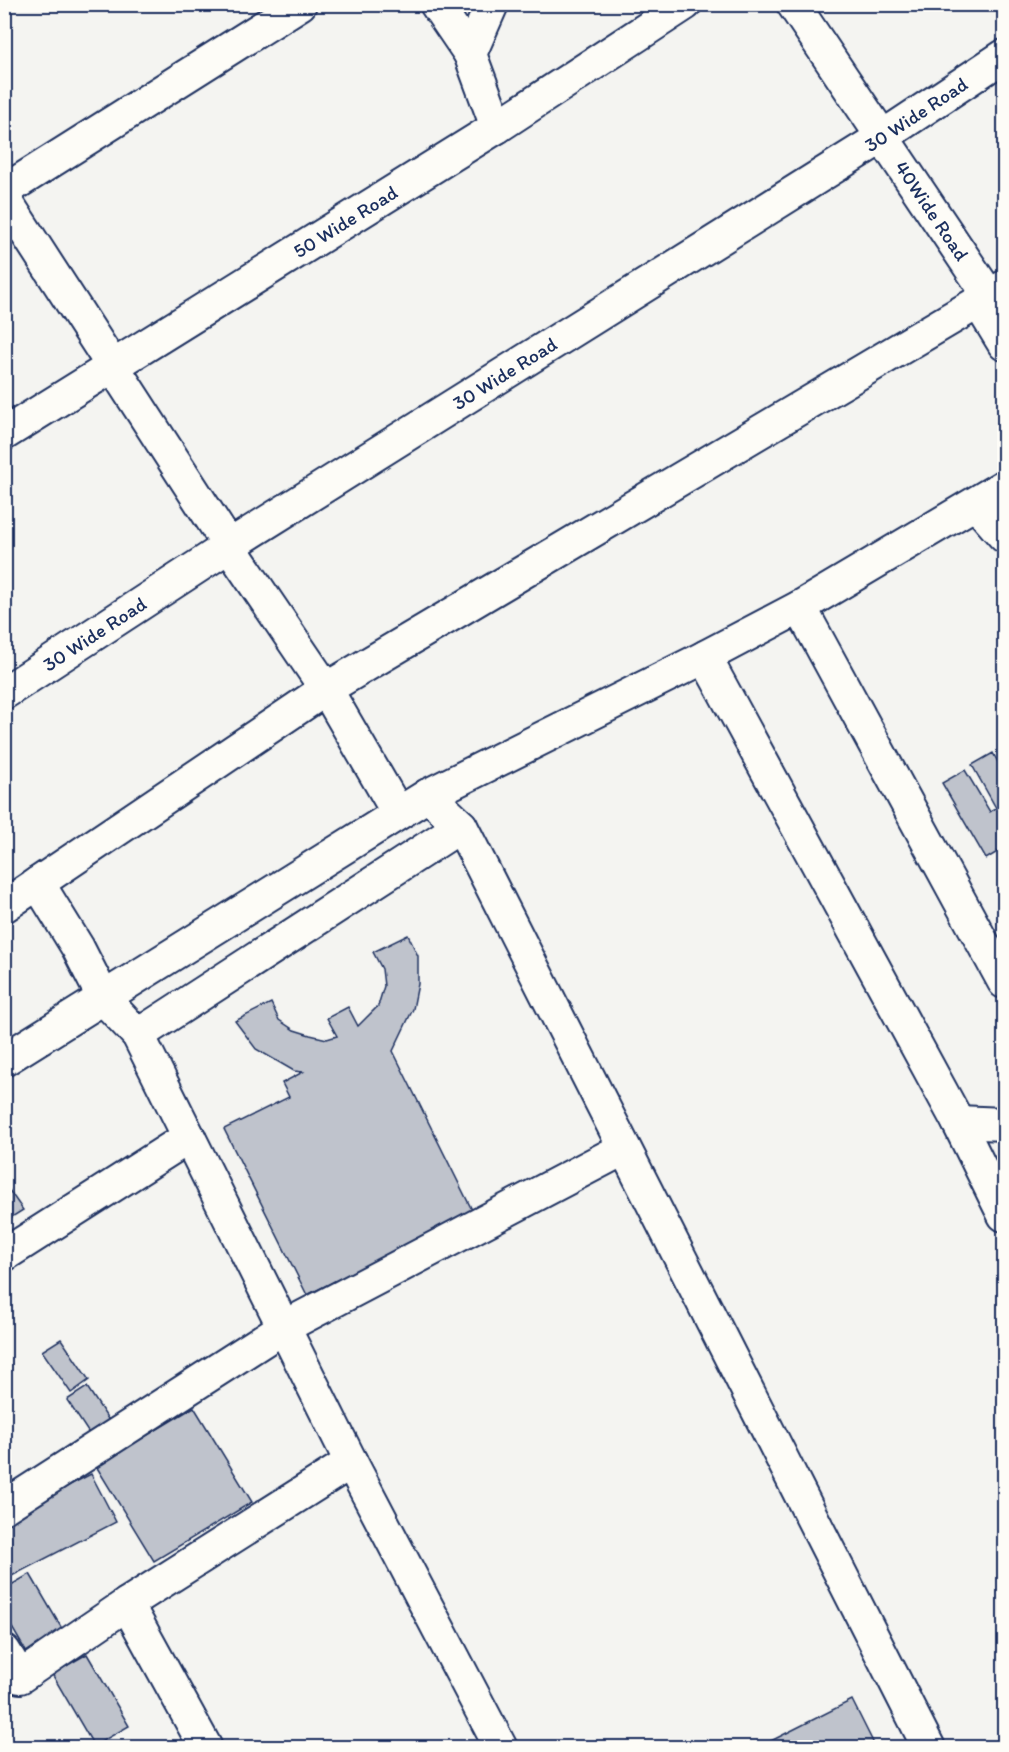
<svg xmlns="http://www.w3.org/2000/svg" width="1009" height="1752" viewBox="0 0 1009 1752" font-family="Itim,sans-serif">
	<style>
		.building { fill: #bfc3cc; stroke: #1b2f5e; stroke-width: 1.5 }
		.lines { fill: none; stroke-linecap: round; stroke-linejoin: round }
		.minor-casing { stroke: #1b2f5e; stroke-width: 36 }
		.minor { stroke: #fdfcf7; stroke-width: 32 }
		.labels { text-anchor: middle; dominant-baseline: central; stroke-width: 6; stroke-linejoin: round; paint-order: stroke }
		.street-label { font-size: 20px; fill: #1b2f5e; stroke: #fdfcf7 }
	</style>
	<rect width="100%" height="100%" fill="#f4f4f1"/>
	<filter id="ink" filterUnits="userSpaceOnUse"><feTurbulence type="fractalNoise" baseFrequency=".0167" numOctaves="2"/><feDisplacementMap in="SourceGraphic" scale="12" xChannelSelector="R" yChannelSelector="G"/><feConvolveMatrix kernelMatrix="1 2 1 2 8 2 1 2 1" color-interpolation-filters="sRGB"/></filter>
	<g filter="url(#ink)">
		<path class="building" d="M 993,753 L 1004,773 L 1004,848 L 986,859 L 942,783 L 965,770 L 990,812 L 996,808 L 972,765 Z
			M 408,935 L 418,956 L 418,984 L 413,1009 L 393,1051 L 473,1212 L 307,1295 L 224,1129 L 289,1097 L 282,1083 L 303,1072 L 294,1071 L 256,1049 L 235,1021 L 271,1003 L 279,1020 L 294,1030 L 310,1035 L 327,1039 L 337,1036 L 327,1018 L 348,1007 L 358,1026 L 378,1006 L 384,986 L 382,969 L 373,952 Z
			M 4,1183 L 23,1210 L 4,1222 Z
			M 61,1339 L 89,1380 L 71,1393 L 42,1351 Z
			M 87,1387 L 110,1422 L 90,1435 L 67,1400 Z
			M 194,1407 L 252,1502 L 154,1561 L 96,1466 Z
			M 91,1474 L 116,1522 L 4,1580 L 4,1519 Z
			M 30,1574 L 68,1639 L 31,1660 L 4,1614 L 4,1589 Z
			M 87,1654 L 129,1726 L 94,1746 L 52,1674 Z
			M 852,1700 L 876,1748 L 757,1748 Z"/>
		<g class="lines">
			<g class="minor-casing">
				<g id="minor">
					<path d="M 436,4 L 470,54"/>
					<path d="M 492,4 L 470,54 L 497,127"/>
					<path id="s1" d="M 793,4 L 990,297"/>
					<path d="M 4,191 L 300,4"/>
					<path d="M 4,198 L 229,546 L 326,689 L 398,813"/>
					<path d="M 979,303 L 1004,344"/>
					<path id="s2" d="M 4,434 L 497,127 L 685,4"/>
					<path d="M 976,504 L 1004,536"/>
					<path d="M 800,607 L 1004,982"/>
					<path d="M 705,657 L 958,1122 L 1004,1215"/>
					<path id="s3" d="M 4,693 L 229,546 L 882,137 L 1004,56"/>
					<path d="M 428,795 L 461,826 L 929,1748"/>
					<path d="M 38,883 L 78,948 L 104,999 L 138,1035 L 351,1462 L 501,1748"/>
					<path d="M 4,906 L 326,689 L 1004,287"/>
					<path d="M 138,1035 L 461,826"/>
					<path d="M 4,1060 L 428,795 L 705,657 L 800,607 L 1004,486"/>
					<path d="M 958,1122 L 1004,1124"/>
					<path d="M 4,1255 L 189,1137"/>
					<path d="M 4,1507 L 284,1327 L 623,1149"/>
					<path d="M 127,1604 L 206,1748"/>
					<path d="M 4,1651 L 20,1677 L 127,1604 L 351,1462"/>
				</g>
			</g>
			<use href="#minor" class="minor"/>
		</g>
	</g>
	<g class="labels">
		<g class="street-label">
			<text stroke="none"><textPath href="#s3" startOffset="1080">30 Wide Road</textPath></text>
			<text stroke="none"><textPath href="#s1" startOffset="249">40Wide Road</textPath></text>
			<text stroke="none"><textPath href="#s2" startOffset="402">50 Wide Road</textPath></text>
			<text stroke="none"><textPath href="#s3" startOffset="594">30 Wide Road</textPath></text>
			<text stroke="none"><textPath href="#s3" startOffset="108">30 Wide Road</textPath></text>
		</g>
	</g>
	<rect width="1009" height="1752" fill="none" stroke="#fdfcf7" stroke-width="24"/>
	<rect x="12" y="12" width="985" height="1728" fill="none" stroke="#1b2f5e" stroke-width="2" filter="url(#ink)"/>
</svg>
